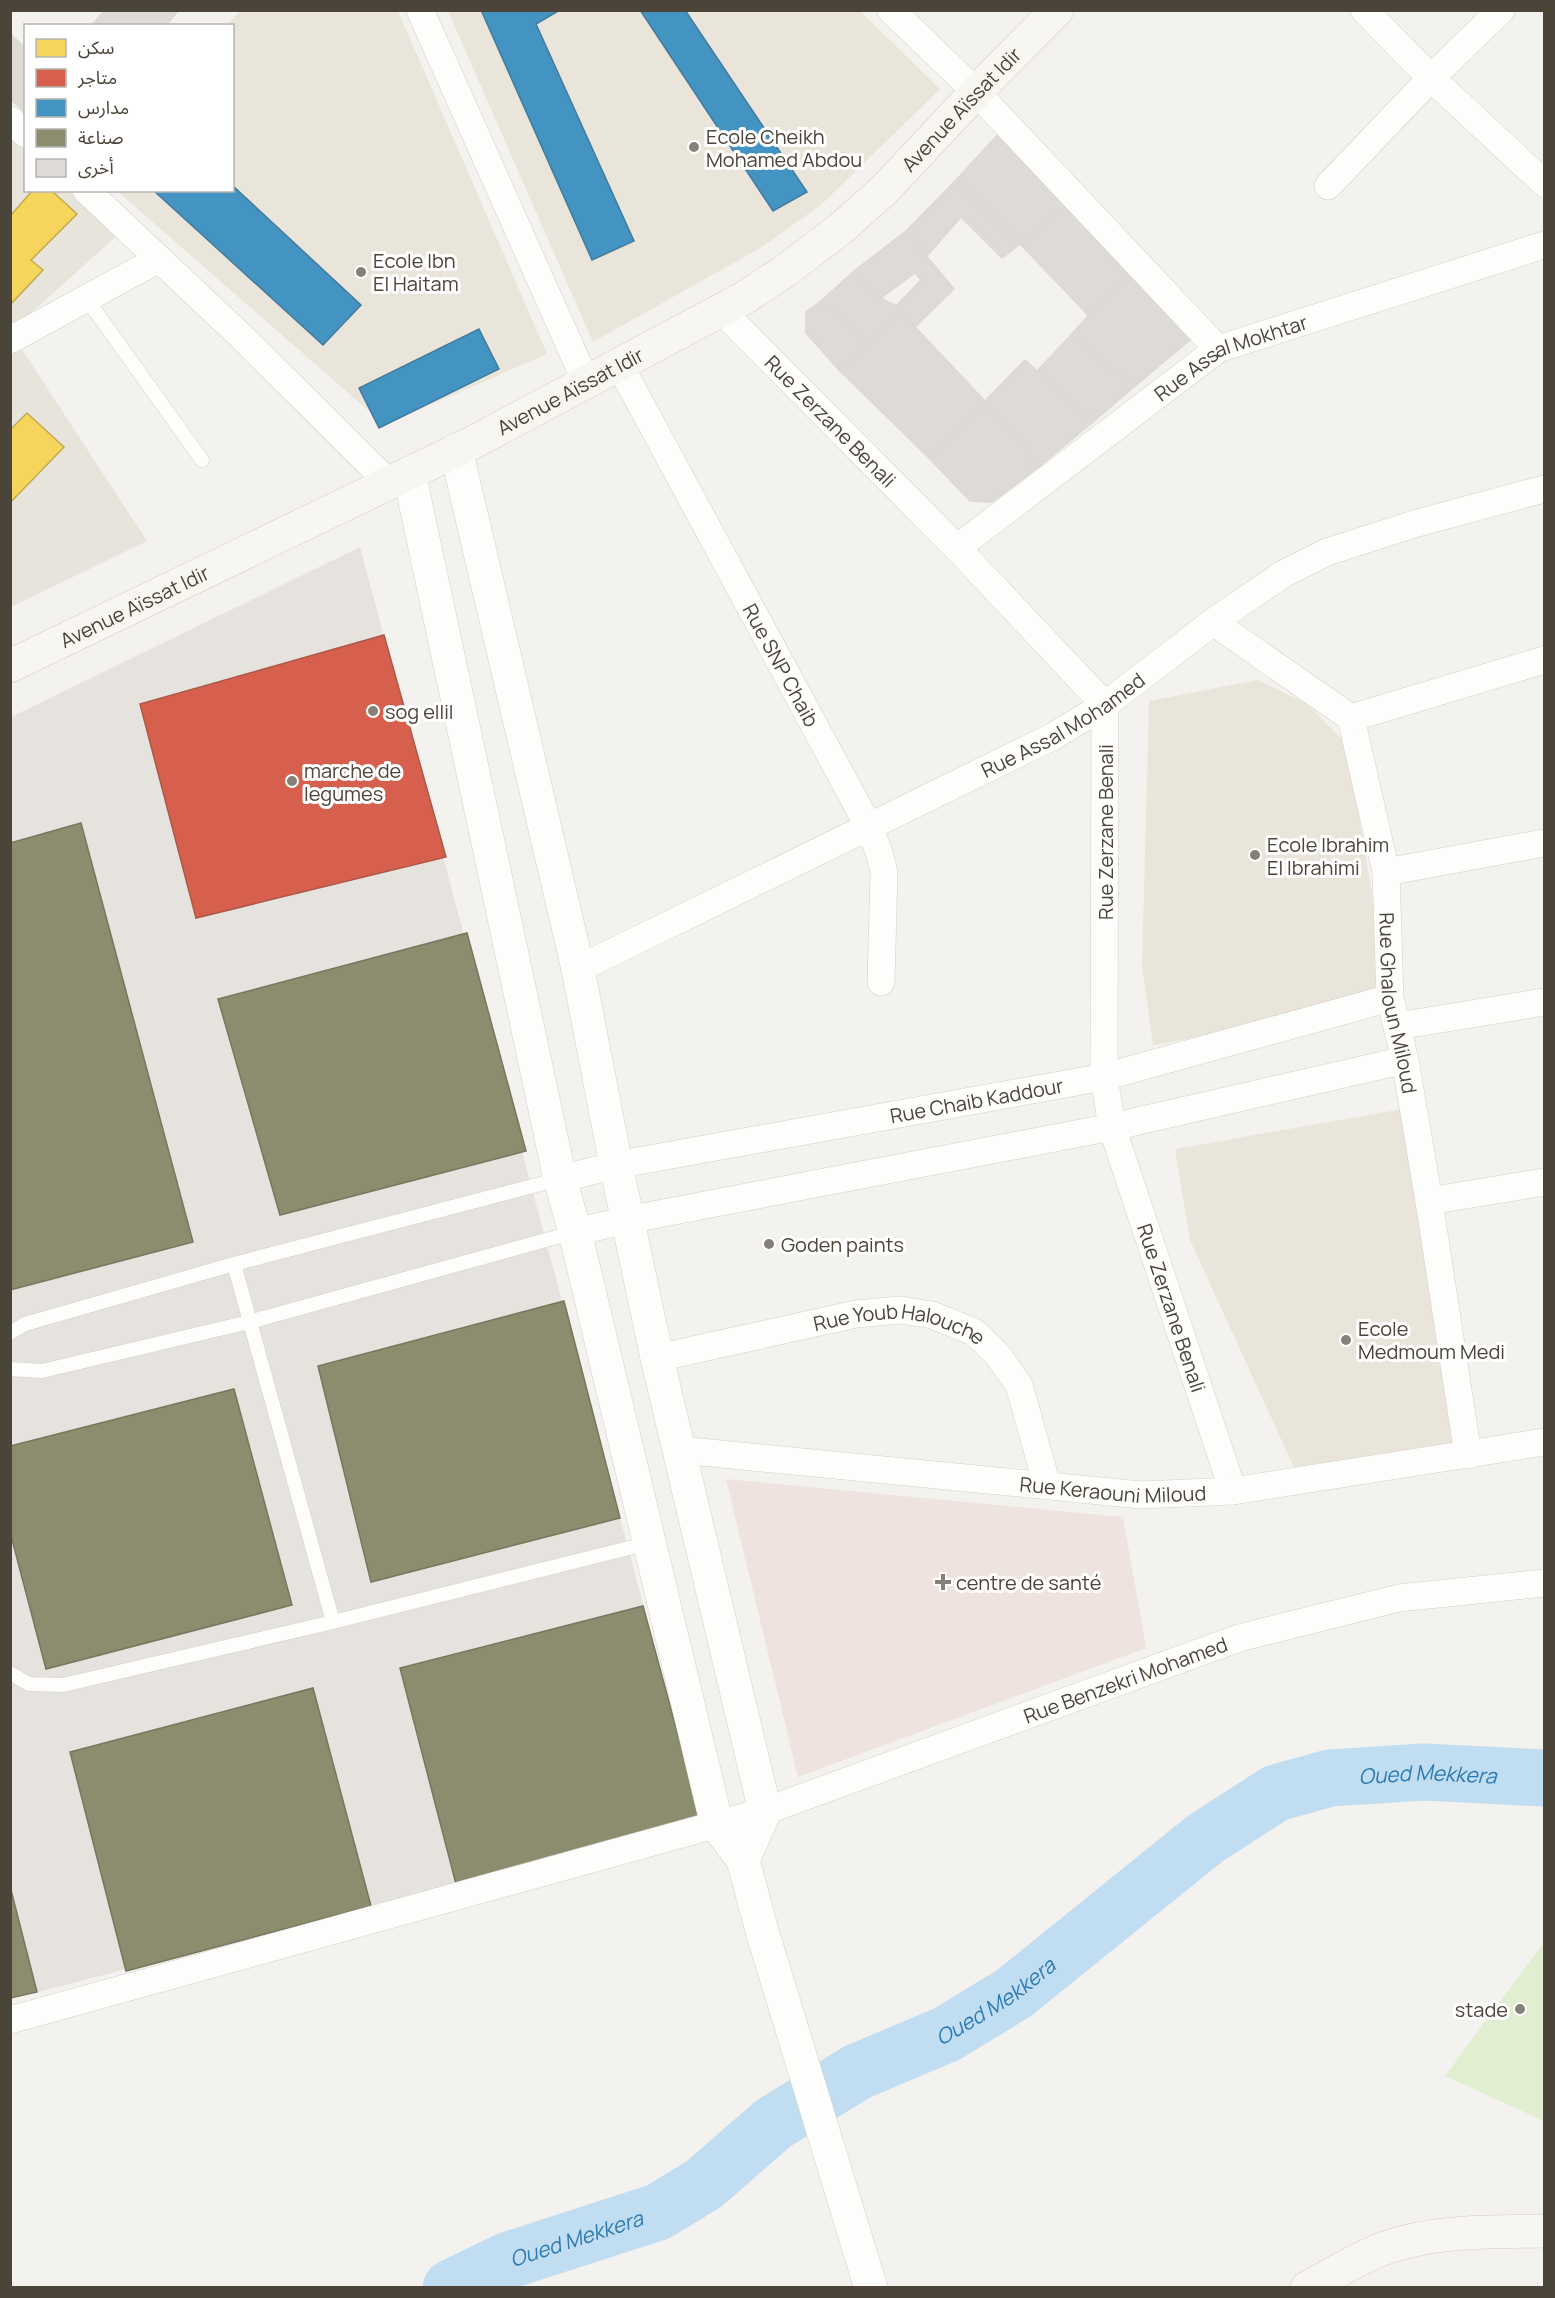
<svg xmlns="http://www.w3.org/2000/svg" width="1555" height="2298" viewBox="0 0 1555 2298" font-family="Manrope,'Noto Sans Arabic',sans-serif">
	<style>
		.residential { fill: #e7e4dc }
		.industrial { fill: #e6e2de }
		.education { fill: #eae5da }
		.medical { fill: #eee3df }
		.green { fill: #e1eecf }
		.homes { fill: #f6d55c; stroke: #c3aa52; stroke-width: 1.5 }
		.shops { fill: #d6604d; stroke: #ac5847; stroke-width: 1.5 }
		.schools { fill: #4393c3; stroke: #457b9a; stroke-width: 1.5 }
		.industry { fill: #8c8c6e; stroke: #78765e; stroke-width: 1.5 }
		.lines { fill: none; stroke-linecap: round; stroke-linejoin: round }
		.river { stroke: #c0ddf1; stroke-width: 57 }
		.building { fill: #dedbd6; stroke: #dcd9d4; stroke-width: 1.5 }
		.service-casing { stroke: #d2d0cb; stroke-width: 15 }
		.minor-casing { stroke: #d2d0cb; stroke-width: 28 }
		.tertiary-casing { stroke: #d2d0cb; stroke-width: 34 }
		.secondary-casing { stroke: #d3cfc5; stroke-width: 34 }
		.service { stroke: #fdfdfc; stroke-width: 14 }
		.minor { stroke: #fdfdfc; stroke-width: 27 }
		.tertiary { stroke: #fdfdfc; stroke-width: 33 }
		.secondary { stroke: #f7f6f1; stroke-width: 33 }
		.poi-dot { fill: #868178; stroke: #fff; stroke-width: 2 }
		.labels { text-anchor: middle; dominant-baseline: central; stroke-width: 6; stroke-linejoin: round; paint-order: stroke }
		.street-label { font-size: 20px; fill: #4b4439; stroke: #fff }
		.poi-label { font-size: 20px; fill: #4b4439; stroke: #fff; text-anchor: start }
		.water-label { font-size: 21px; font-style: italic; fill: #2e7ab2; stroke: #fff }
	</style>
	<rect width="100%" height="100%" fill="#f4f2ee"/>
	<path class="residential" d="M 10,132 L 25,146 L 26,190 L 75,191 L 121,232 L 11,331 Z
		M 10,331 L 147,541 L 11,607 Z"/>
	<path class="industrial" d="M 360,547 L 701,1820 L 11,1999 L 11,717 Z"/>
	<path class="education" d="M 240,11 L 398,11 L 547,354 L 385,425 L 117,191 L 232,190 L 232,26 L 226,25 Z
		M 448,11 L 860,11 L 940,89 L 821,205 L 762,247 L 593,342 Z
		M 1258,680 L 1307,704 L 1347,744 L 1390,1003 L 1153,1045 L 1142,966 L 1149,701 Z
		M 1403,1109 L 1476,1441 L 1297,1474 L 1190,1240 L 1175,1149 Z"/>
	<path class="medical" d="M 726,1479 L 1123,1517 L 1146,1648 L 798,1777 Z"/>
	<path class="green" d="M 1544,1942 L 1544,2121 L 1445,2076 Z"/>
	<path class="homes" d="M 33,190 L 51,190 L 77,214 L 31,260 L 43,270 L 10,305 L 10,216 Z
		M 27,413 L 64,447 L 10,503 L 10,430 Z"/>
	<path class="shops" d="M 384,635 L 446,857 L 196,918 L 140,704 Z"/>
	<path class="schools" d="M 481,10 L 560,10 L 536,24 L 634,241 L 592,260 Z
		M 640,10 L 685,10 L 807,192 L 773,211 Z
		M 232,185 L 361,305 L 323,345 L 153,190 L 232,190 Z
		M 479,329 L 499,369 L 379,428 L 359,388 Z"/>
	<path class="industry" d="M 81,823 L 193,1242 L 10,1290 L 10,843 Z
		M 467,933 L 526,1151 L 280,1215 L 218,999 Z
		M 564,1301 L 620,1518 L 371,1582 L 318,1366 Z
		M 234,1389 L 292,1605 L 46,1669 L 10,1532 L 10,1446 Z
		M 643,1606 L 701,1820 L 456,1884 L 400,1668 Z
		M 313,1688 L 371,1906 L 126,1971 L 70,1752 Z
		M 10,1886 L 37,1992 L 10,1998 Z"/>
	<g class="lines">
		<path class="river" id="s1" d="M 451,2288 L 509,2260 L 658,2212 L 704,2184 L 774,2123 L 857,2072 L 947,2034 L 1014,1993 L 1206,1838 L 1276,1793 L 1330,1778 L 1424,1772 L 1544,1778"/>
	</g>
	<path class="building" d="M 105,10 L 179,10 L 165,26 L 91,26 Z
		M 10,34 L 26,48 L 26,113 L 10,99 Z
		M 1001,131 L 1072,202 L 1020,244 L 956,180 Z
		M 956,180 L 1020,244 L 1002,258 L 961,217 L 927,256 L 906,231 Z
		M 1072,202 L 1133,266 L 1089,316 L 1020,244 Z
		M 906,231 L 954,289 L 914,328 L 896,306 L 921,280 L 915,273 L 881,298 L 854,271 Z
		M 1133,266 L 1197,334 L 1134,387 L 1071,335 Z
		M 854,271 L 881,298 L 896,306 L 901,312 L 865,344 L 821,301 Z
		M 821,301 L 865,344 L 839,370 L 806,333 L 806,312 Z
		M 901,312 L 985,401 L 929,458 L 839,370 Z
		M 1071,335 L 1134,387 L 1094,421 L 1037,371 Z
		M 1025,360 L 1094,421 L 1040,466 L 985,401 Z
		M 985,401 L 1040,466 L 992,502 L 970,501 L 929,458 Z"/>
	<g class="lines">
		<g class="service-casing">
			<path id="service" d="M 86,298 L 202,460
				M 234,1264 L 333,1622
				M 10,1333 L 25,1324 L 234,1264 L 560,1179
				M 10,1369 L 42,1371 L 249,1322 L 575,1232
				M 10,1673 L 29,1684 L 63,1685 L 333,1622 L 649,1543"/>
		</g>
		<g class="minor-casing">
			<g id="minor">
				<path d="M 420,10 L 586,382"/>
				<path d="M 891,10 L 976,92 L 1218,349"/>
				<path d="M 1364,10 L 1431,78 L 1544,183"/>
				<path d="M 10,120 L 26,134"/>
				<path d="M 1328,186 L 1431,78 L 1501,10"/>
				<path d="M 86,190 L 159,259"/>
				<path id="s2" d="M 721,310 L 957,548 L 1105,705 L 1104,1077 L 1112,1127 L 1233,1491"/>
				<path d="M 10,340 L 159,259 L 243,338 L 389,483"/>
				<path id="s3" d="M 619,364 L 869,827 L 879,852 L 884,872 L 881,982"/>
				<path id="s4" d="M 957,548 L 1218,349 L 1544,245"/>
				<path id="s5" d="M 1213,622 L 1351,718 L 1386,872 L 1390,998 L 1405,1060 L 1429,1201 L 1468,1455"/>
				<path d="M 1351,718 L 1544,660"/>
				<path d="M 1386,872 L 1544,843"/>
				<path id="s6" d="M 578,969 L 1052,737 L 1105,705 L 1213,622 L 1283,574 L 1327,552 L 1414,524 L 1544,489"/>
				<path d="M 1398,1026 L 1544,1002"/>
				<path id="s7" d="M 560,1179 L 616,1165 L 1104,1077 L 1390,998"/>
				<path d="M 1429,1201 L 1544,1182"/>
				<path d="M 575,1232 L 627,1220 L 1112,1127 L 1405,1060"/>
				<path id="s8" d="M 657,1358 L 856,1314 L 900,1310 L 932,1315 L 974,1332 L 997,1354 L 1019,1385 L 1047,1485"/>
				<path id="s9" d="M 680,1450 L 1141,1495 L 1233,1491 L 1544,1442"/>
				<path id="s10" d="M 10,2020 L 765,1811 L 1239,1638 L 1399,1598 L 1544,1583"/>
			</g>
		</g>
		<g class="tertiary-casing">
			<path id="tertiary" d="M 456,450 L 578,969 L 616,1165 L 657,1358 L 765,1811 L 743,1860
				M 409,473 L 560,1179 L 575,1232 L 717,1825 L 743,1860 L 762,1931 L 871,2288"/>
		</g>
		<g class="secondary-casing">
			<g id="secondary">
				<path id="s11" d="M 10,666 L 470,444 L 744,298 L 785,271 L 839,230 L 885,189 L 976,92 L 1057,10"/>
				<path d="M 1307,2288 C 1333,2274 1358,2258 1385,2248 C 1435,2230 1493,2232 1544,2231"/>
			</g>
		</g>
		<use href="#service" class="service"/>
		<use href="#minor" class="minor"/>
		<use href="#tertiary" class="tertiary"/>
		<use href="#secondary" class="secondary"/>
	</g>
	<g class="poi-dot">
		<circle cx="694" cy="147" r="6"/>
		<circle cx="361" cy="272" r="6"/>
		<circle cx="373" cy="711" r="6"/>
		<circle cx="292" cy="781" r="6"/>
		<circle cx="1255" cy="855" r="6"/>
		<circle cx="769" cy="1244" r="6"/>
		<circle cx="1346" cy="1340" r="6"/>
		<path d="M940 1573h6v6h6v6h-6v6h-6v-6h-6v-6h6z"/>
		<circle cx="1520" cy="2009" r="6"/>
	</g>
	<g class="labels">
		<g class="street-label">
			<text stroke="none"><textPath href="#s11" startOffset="1110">Avenue Aïssat Idir</textPath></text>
			<text stroke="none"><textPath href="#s4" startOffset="336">Rue Assal Mokhtar</textPath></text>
			<text stroke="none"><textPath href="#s11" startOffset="624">Avenue Aïssat Idir</textPath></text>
			<text stroke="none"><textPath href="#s2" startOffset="156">Rue Zerzane Benali</textPath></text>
			<text stroke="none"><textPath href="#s11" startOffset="138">Avenue Aïssat Idir</textPath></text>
			<text stroke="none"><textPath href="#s3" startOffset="342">Rue SNP Chaib</textPath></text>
			<text stroke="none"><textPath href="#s6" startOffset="543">Rue Assal Mohamed</textPath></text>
			<text transform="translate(1105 832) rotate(-90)">Rue Zerzane Benali</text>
			<text stroke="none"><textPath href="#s5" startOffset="458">Rue Ghaloun Miloud</textPath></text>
			<text stroke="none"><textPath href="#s7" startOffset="424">Rue Chaib Kaddour</textPath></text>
			<text stroke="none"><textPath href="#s2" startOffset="1164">Rue Zerzane Benali</textPath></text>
			<text stroke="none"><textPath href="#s8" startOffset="249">Rue Youb Halouche</textPath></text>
			<text stroke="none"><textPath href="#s9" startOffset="435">Rue Keraouni Miloud</textPath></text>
			<text stroke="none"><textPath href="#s10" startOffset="1167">Rue Benzekri Mohamed</textPath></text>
		</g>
		<g class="poi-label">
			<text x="706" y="136">Ecole Cheikh<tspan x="706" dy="23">Mohamed Abdou</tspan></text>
			<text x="373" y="260">Ecole Ibn<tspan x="373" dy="23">El Haitam</tspan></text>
			<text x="385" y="711">sog ellil</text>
			<text x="304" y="770">marche de<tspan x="304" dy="23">legumes</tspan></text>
			<text x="1267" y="844">Ecole Ibrahim<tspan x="1267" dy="23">El Ibrahimi</tspan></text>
			<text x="781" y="1244">Goden paints</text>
			<text x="1358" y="1328">Ecole<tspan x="1358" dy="23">Medmoum Medi</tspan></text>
			<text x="956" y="1582">centre de santé</text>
			<text x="1508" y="2009" text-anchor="end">stade</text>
		</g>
		<g class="water-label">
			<text stroke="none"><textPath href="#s1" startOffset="1125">Oued Mekkera</textPath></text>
			<text stroke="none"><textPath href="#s1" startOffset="621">Oued Mekkera</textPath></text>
			<text stroke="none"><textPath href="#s1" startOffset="135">Oued Mekkera</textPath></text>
		</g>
	</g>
	<rect width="1555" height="2298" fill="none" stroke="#4b4439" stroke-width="24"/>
	<rect x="24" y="24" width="210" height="168" fill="#ffffff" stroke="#b7b4b0" stroke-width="1.5"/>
	<rect x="36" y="39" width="30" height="18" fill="#f6d55c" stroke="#b7b4b0" stroke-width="1.5"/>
	<text x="78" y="54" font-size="18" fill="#4b4439">سكن</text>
	<rect x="36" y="69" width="30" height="18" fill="#d6604d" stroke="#b7b4b0" stroke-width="1.5"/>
	<text x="78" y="84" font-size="18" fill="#4b4439">متاجر</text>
	<rect x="36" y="99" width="30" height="18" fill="#4393c3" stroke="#b7b4b0" stroke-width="1.5"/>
	<text x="78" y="114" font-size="18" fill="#4b4439">مدارس</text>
	<rect x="36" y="129" width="30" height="18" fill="#8c8c6e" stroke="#b7b4b0" stroke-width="1.5"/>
	<text x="78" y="144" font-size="18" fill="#4b4439">صناعة</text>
	<rect x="36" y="159" width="30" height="18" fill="#dedbd6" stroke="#b7b4b0" stroke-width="1.5"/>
	<text x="78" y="174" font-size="18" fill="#4b4439">أخرى</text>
</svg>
